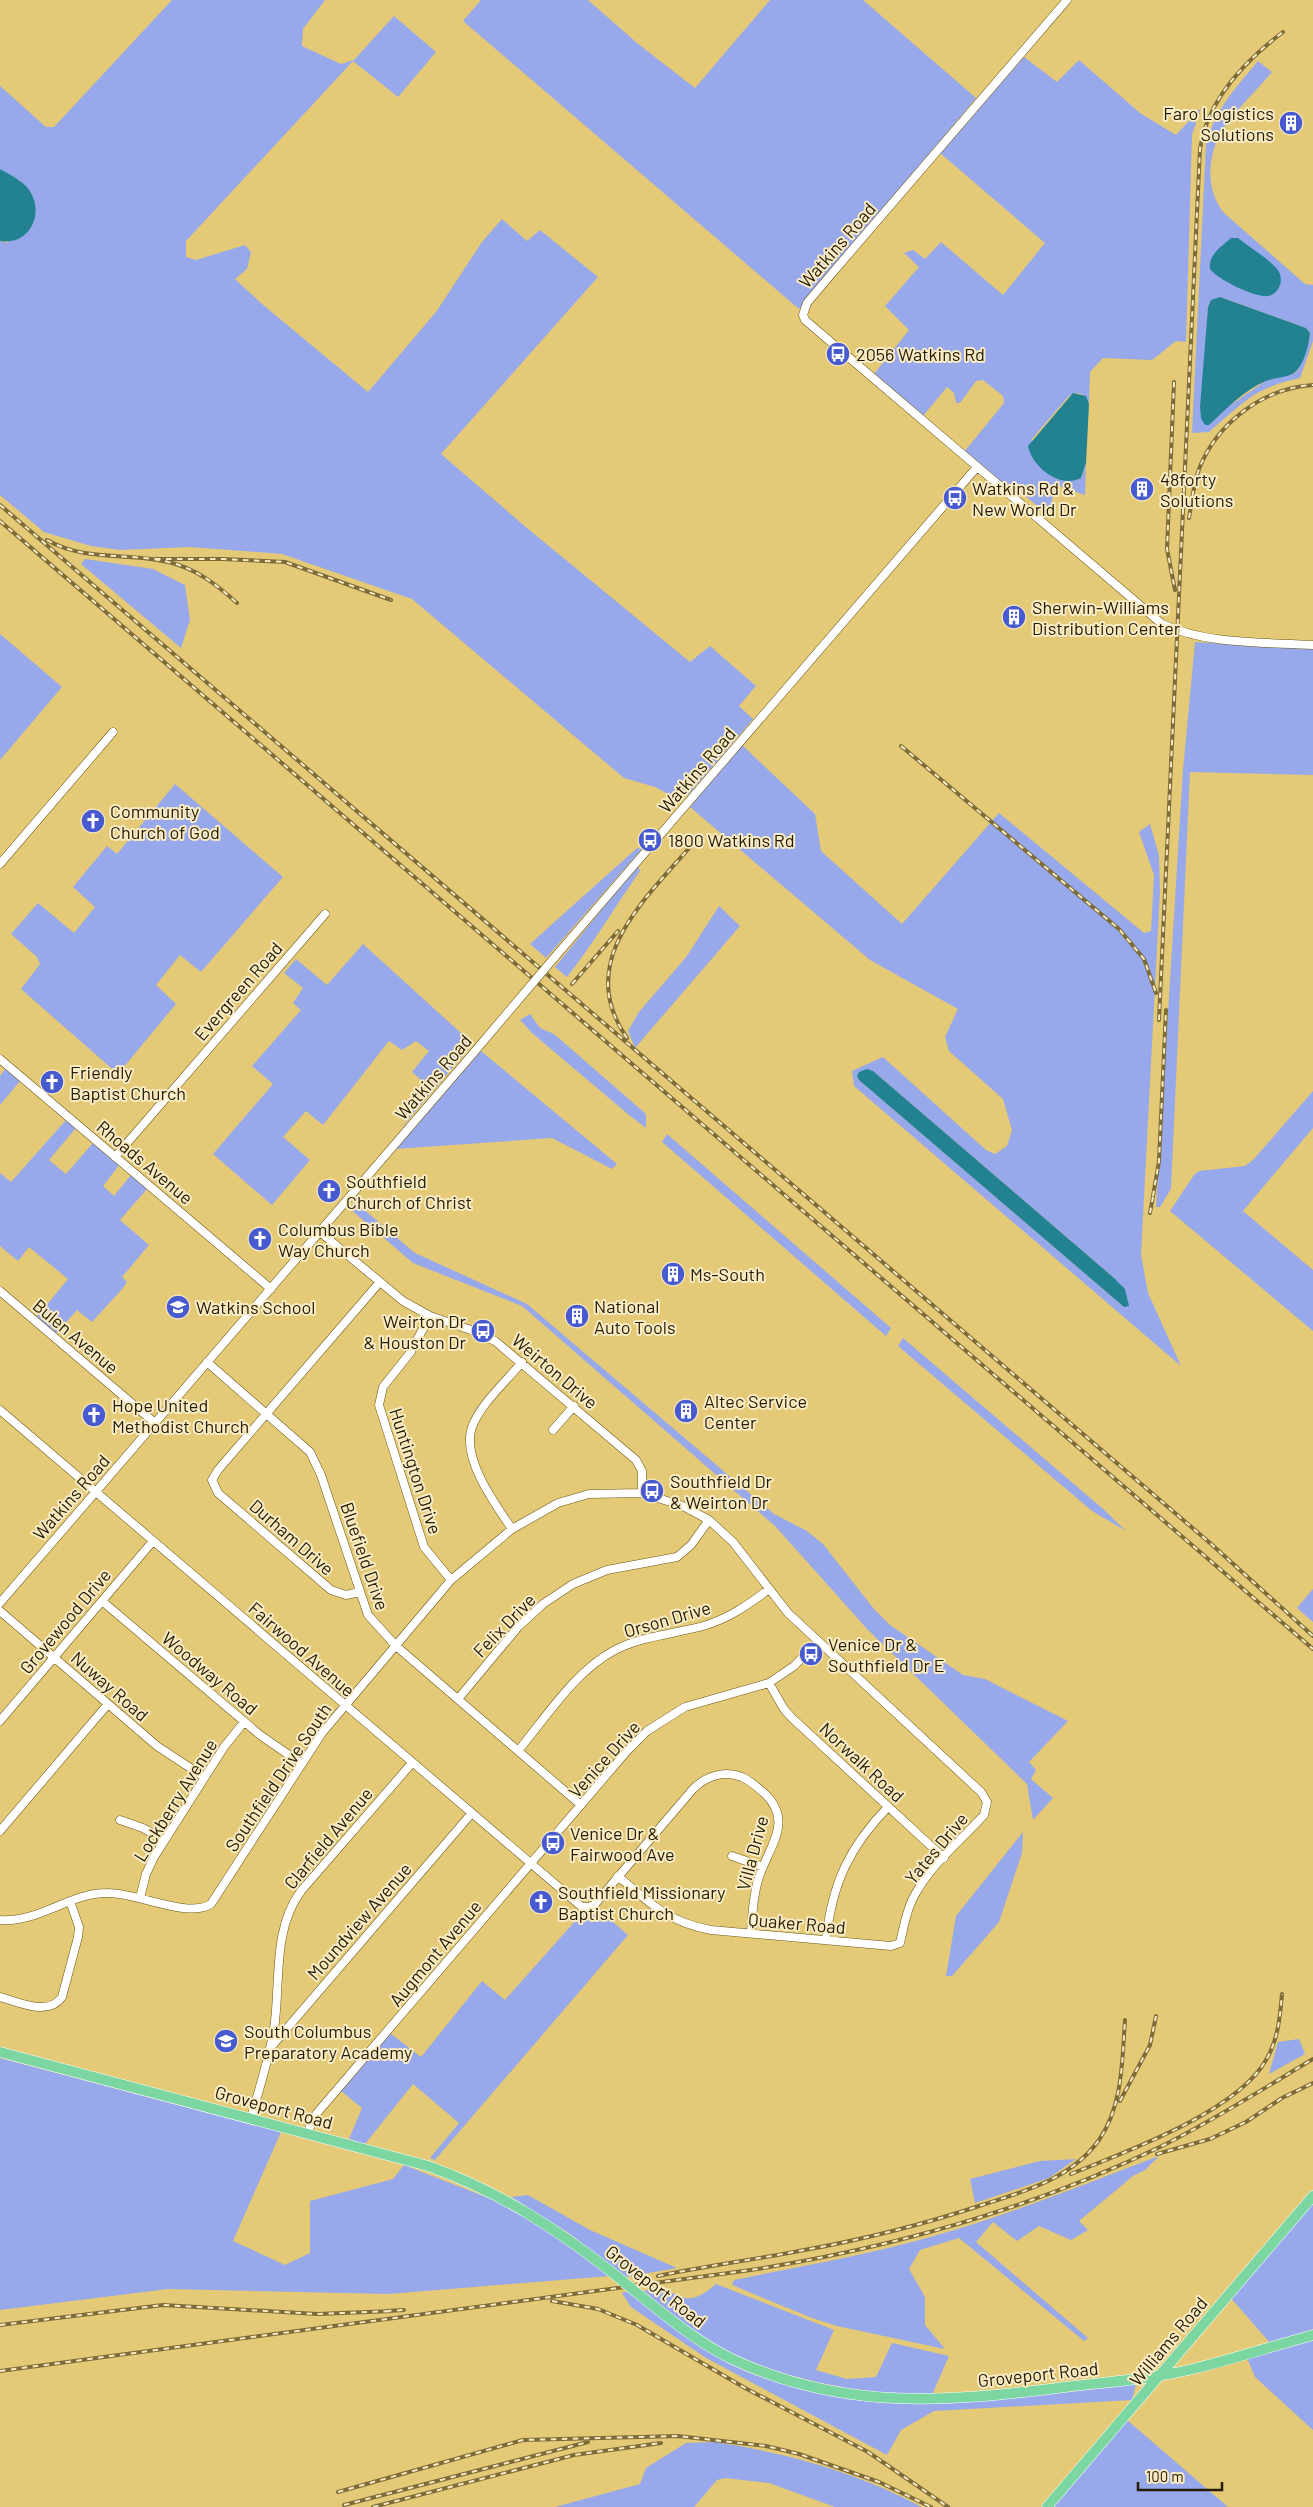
<svg xmlns="http://www.w3.org/2000/svg" width="1313" height="2507" viewBox="0 0 1313 2507" font-family="Barlow,sans-serif">
	<style>
		.green { fill: #97a9eb; fill-rule: evenodd }
		.water { fill: #228292 }
		.lines { fill: none; stroke-linecap: round; stroke-linejoin: round }
		.minor-casing { stroke: #6b5715; stroke-width: 9 }
		.major-casing { stroke: #fff; stroke-width: 11 }
		.minor { stroke: #fff; stroke-width: 8 }
		.major { stroke: #7cd6a2; stroke-width: 10 }
		.rail-casing { stroke: #7d6c38; stroke-width: 4 }
		.rail { stroke: #f9ebc4; stroke-width: 2; stroke-dasharray: 5.5; stroke-linecap: butt }
		.minor-bridge-casing { stroke: #6b5715; stroke-width: 9; stroke-linecap: butt }
		.major-bridge-casing { stroke: #fff; stroke-width: 11; stroke-linecap: butt }
		.minor-bridge { stroke: #fff; stroke-width: 8 }
		.major-bridge { stroke: #7cd6a2; stroke-width: 10 }
		.labels { text-anchor: middle; dominant-baseline: central; stroke-width: 4; stroke-linejoin: round; paint-order: stroke }
		.poi-label { font-size: 18px; fill: #231b02; stroke: #f9ebc4; text-anchor: start }
		.street-label { font-size: 18px; fill: #231b02; stroke: #f9ebc4 }
	</style>
	<rect width="100%" height="100%" fill="#e4c977"/>
	<path class="green" d="M 172,0 L 325,0 L 303,29 L 302,46 L 341,64 L 354,60 L 394,16 L 436,52 L 398,97 L 353,61 L 186,241 L 186,257 L 196,260 L 245,245 L 251,252 L 247,269 L 235,279 L 262,304 L 368,392 L 436,312 L 482,242 L 502,219 L 527,241 L 540,230 L 598,277 L 441,454 L 527,528 L 690,662 L 710,646 L 756,686 L 739,706 L 753,719 L 688,795 L 679,798 L 672,796 L 655,787 L 624,778 L 412,599 L 282,554 L 190,547 L 120,550 L 91,546 L 44,532 L 0,495 L 0,241 L 8,243 L 21,183 L 0,169 L 0,86 L 46,127 L 54,127 Z
		M 481,0 L 588,0 L 637,43 L 695,88 L 770,0 L 863,0 L 976,98 L 799,309 L 463,21 Z
		M 1024,57 L 1057,82 L 1079,60 L 1140,113 L 1176,135 L 1201,108 L 1192,135 L 1186,342 L 1176,341 L 1152,360 L 1103,358 L 1090,372 L 1089,404 C 1085,393 1077,390 1068,397 L 1031,440 L 1081,478 L 1086,463 L 1085,495 L 1056,485 L 1050,508 L 1042,510 L 1015,487 L 994,480 L 964,452 L 1004,403 L 1003,396 L 983,380 L 976,381 L 960,403 L 956,403 L 954,393 L 947,387 L 923,416 L 874,374 L 909,330 L 885,306 L 919,267 L 904,253 L 913,250 L 925,259 L 941,242 L 1003,295 L 1045,243 L 940,153 Z
		M 1258,61 L 1272,72 C 1259,88 1228,118 1220,134 C 1207,159 1206,191 1224,213 L 1305,284 L 1313,285 L 1313,341 L 1300,378 C 1255,387 1242,404 1209,432 L 1192,433 L 1206,145 C 1215,109 1235,89 1258,61 ZM 1220,297 L 1306,328 L 1310,333 L 1309,341 L 1298,370 L 1293,374 L 1267,380 L 1229,406 L 1201,418 L 1208,307 L 1211,301 Z
		M 85,559 L 153,569 L 185,585 L 190,620 L 181,648 L 81,564 Z
		M 0,634 L 62,687 L 0,760 Z
		M 1195,642 L 1313,649 L 1313,775 L 1190,772 L 1171,1189 L 1160,1207 L 1156,1207 L 1183,770 Z
		M 742,745 L 815,814 L 821,851 L 902,924 L 999,813 L 1144,933 L 1151,931 L 1154,875 L 1139,832 L 1150,824 L 1159,855 L 1160,891 L 1141,1255 L 1148,1293 L 1181,1366 L 854,1086 L 852,1071 L 883,1057 L 986,1150 L 995,1154 L 1007,1146 L 1012,1130 L 1003,1099 L 949,1051 L 945,1037 L 958,1009 L 870,960 L 690,807 ZM 873,1071 L 1114,1278 L 1124,1307 L 859,1080 L 857,1076 Z
		M 175,784 L 283,877 L 201,972 L 180,955 L 156,985 L 176,1004 L 118,1074 L 21,989 L 40,964 L 37,957 L 11,934 L 38,903 L 74,933 L 95,907 L 73,887 L 107,846 L 117,854 Z
		M 637,848 L 642,849 L 546,958 L 530,944 Z
		M 638,865 L 640,871 C 615,906 594,943 567,977 L 555,967 Z
		M 719,906 L 740,926 L 635,1048 L 628,1031 L 639,1012 L 687,956 Z
		M 363,944 L 473,1044 L 402,1127 L 429,1087 L 412,1072 L 429,1051 L 416,1041 L 402,1050 L 389,1041 L 323,1125 L 306,1111 L 283,1137 L 310,1160 L 272,1205 L 213,1154 L 273,1084 L 252,1066 L 301,1010 L 293,1003 L 303,988 L 284,973 L 296,959 L 327,985 Z
		M 530,1014 L 540,1028 L 554,1034 L 646,1114 L 646,1128 L 629,1115 L 532,1033 L 520,1020 Z
		M 481,1051 L 617,1164 L 612,1169 L 552,1138 L 395,1149 Z
		M 6,1068 L 21,1080 L 0,1105 L 0,1076 Z
		M 1313,1091 L 1313,1128 L 1243,1211 L 1313,1270 L 1313,1331 L 1170,1211 L 1194,1175 L 1199,1171 L 1245,1166 L 1253,1160 Z
		M 66,1120 L 76,1128 L 49,1160 L 66,1174 L 93,1143 L 120,1164 L 103,1186 L 114,1196 L 131,1175 L 147,1189 L 120,1220 L 149,1245 L 122,1277 L 127,1282 L 123,1288 L 92,1322 L 77,1310 L 55,1335 L 36,1318 L 68,1279 L 29,1247 L 18,1261 L 0,1246 L 0,1173 L 11,1182 Z
		M 667,1134 L 891,1328 L 886,1336 L 662,1142 Z
		M 355,1202 L 415,1253 L 527,1304 L 774,1514 L 807,1531 L 823,1544 L 874,1609 L 890,1625 L 963,1675 L 985,1679 L 1068,1721 L 1029,1762 L 1036,1770 L 1031,1779 L 1053,1798 L 1033,1820 L 1027,1784 L 868,1630 L 775,1526 L 522,1306 L 413,1263 L 349,1208 Z
		M 903,1338 L 1102,1508 L 1126,1531 L 1092,1511 L 898,1346 Z
		M 1313,1589 L 1313,1622 L 1297,1608 Z
		M 1023,1832 L 1022,1853 L 999,1922 L 952,1976 L 946,1976 L 956,1916 Z
		M 597,1908 L 628,1935 L 435,2160 L 430,2158 L 459,2123 L 413,2084 L 365,2144 L 349,2139 L 362,2108 L 341,2091 L 390,2033 L 421,2057 L 482,1981 L 505,2000 L 584,1911 Z
		M 1299,2039 L 1305,2054 L 1269,2074 L 1278,2042 Z
		M 0,2058 L 281,2132 L 233,2241 L 285,2265 L 310,2253 L 310,2201 L 393,2179 L 404,2165 L 491,2199 L 537,2224 L 610,2276 L 388,2294 L 168,2289 L 0,2310 Z
		M 1159,2156 L 1145,2170 L 1133,2176 L 1079,2221 L 1088,2230 L 1071,2240 L 1039,2226 L 1017,2241 L 993,2222 L 976,2242 L 1088,2338 L 1084,2341 L 959,2238 L 920,2250 L 909,2269 L 925,2297 L 925,2325 L 945,2349 L 837,2326 L 812,2318 L 732,2285 L 734,2280 C 801,2266 868,2255 934,2236 C 1011,2214 1085,2184 1159,2156 Z
		M 1076,2159 L 1049,2178 L 975,2203 L 970,2179 L 1040,2161 Z
		M 528,2195 L 590,2230 L 677,2268 L 626,2277 L 567,2232 L 511,2197 Z
		M 1313,2200 L 1313,2330 L 1270,2343 L 1230,2297 Z
		M 716,2284 L 834,2330 L 816,2370 L 847,2379 L 876,2377 L 892,2343 L 949,2356 L 932,2395 C 855,2394 778,2380 711,2342 C 686,2329 665,2309 644,2291 L 658,2286 C 685,2300 692,2305 716,2284 Z
		M 628,2291 C 664,2320 700,2350 743,2370 C 763,2379 784,2384 805,2389 C 918,2416 1023,2397 1136,2384 L 1132,2400 L 934,2411 L 901,2430 L 887,2455 L 706,2358 L 631,2307 L 622,2293 Z
		M 1313,2340 L 1313,2430 L 1255,2377 L 1247,2358 Z
		M 1126,2419 L 1228,2507 L 1051,2507 Z
		M 715,2442 C 787,2453 858,2473 922,2507 L 835,2507 L 769,2483 L 725,2478 L 717,2480 L 694,2507 L 555,2507 L 640,2484 L 646,2468 L 686,2443 Z"/>
	<path class="water" d="M 0,169 C 10,175 26,182 31,193 C 44,216 28,246 0,241 Z
		M 1231,238 L 1238,238 C 1250,248 1267,257 1277,269 C 1285,278 1280,294 1268,296 C 1255,298 1217,279 1210,269 C 1208,255 1221,247 1231,238 Z
		M 1220,297 L 1306,328 L 1310,333 C 1309,344 1305,360 1298,369 C 1292,378 1276,377 1266,381 C 1244,390 1226,409 1209,425 L 1205,425 L 1201,418 L 1200,407 L 1208,307 L 1211,300 Z
		M 1073,393 L 1086,396 L 1089,404 L 1086,463 L 1081,478 C 1060,489 1032,467 1028,446 Z
		M 867,1069 L 873,1071 L 1114,1278 L 1125,1289 L 1129,1306 L 1124,1307 L 859,1080 L 857,1076 L 859,1072 Z"/>
	<g class="lines">
		<g class="minor-casing">
			<path id="minor" d="M 1067,0 L 834,271 L 807,303 L 803,315 L 805,320 L 1162,624 C 1208,645 1263,642 1313,645
				M 0,864 L 113,732
				M 554,958 L 977,467
				M 0,1059 L 271,1289
				M 115,1157 L 325,914
				M 320,1232 L 403,1301 L 430,1316 L 471,1330 L 495,1341 L 636,1460 L 642,1471 L 642,1493
				M 0,1291 L 155,1423
				M 430,1316 L 410,1353 L 383,1387 L 379,1405 L 424,1547 L 451,1580
				M 207,1362 L 310,1452 L 321,1475 L 368,1615 L 396,1646 L 581,1805
				M 0,1410 L 582,1907 L 589,1907 L 595,1904 L 693,1789 C 706,1776 724,1770 742,1777 C 751,1781 757,1787 764,1793 C 795,1822 768,1847 758,1880 C 753,1897 752,1916 751,1933
				M 553,1430 L 574,1406
				M 512,1529 C 495,1504 461,1458 472,1427 C 481,1403 506,1382 522,1362
				M 360,1592 L 346,1595 L 331,1590 L 218,1493 L 212,1480 L 218,1470 L 379,1283
				M 102,1601 L 260,1735 L 302,1764
				M 0,1603 L 470,1057
				M 0,1611 L 157,1746 L 204,1777
				M 769,1683 L 784,1709 L 792,1718 L 944,1858
				M 458,1699 L 518,1627 L 543,1604 L 573,1584 L 607,1570 L 677,1557 L 691,1545 L 709,1520
				M 0,1721 L 153,1541
				M 518,1751 C 547,1716 575,1671 615,1650 C 642,1636 674,1634 703,1626 C 728,1619 748,1605 769,1589
				M 120,1820 L 143,1828 L 164,1840
				M 0,1831 L 108,1704
				M 732,1856 L 763,1867
				M 140,1898 L 146,1874 L 154,1857 L 224,1747 L 244,1722
				M 0,1920 C 39,1923 69,1893 107,1893 C 136,1892 187,1919 211,1904 L 322,1733 L 451,1580 L 512,1529 L 558,1503 L 589,1494 L 642,1493 L 683,1506 L 709,1520 L 733,1542 L 788,1613 L 981,1792 L 987,1802 L 984,1815 C 962,1839 933,1863 917,1891 C 907,1907 904,1926 900,1943 L 891,1946 L 711,1930 C 670,1923 649,1903 618,1876
				M 826,1940 C 832,1884 849,1847 888,1807
				M 0,1997 C 19,2002 48,2017 62,1997 L 78,1937 L 79,1927 L 70,1901
				M 271,2047 L 471,1814
				M 251,2118 C 259,2089 269,2059 274,2029 C 281,1983 272,1930 301,1891 L 412,1763
				M 308,2133 L 312,2120 L 317,2113 L 627,1751 L 647,1731 L 685,1707 L 769,1683 L 794,1666 L 818,1641"/>
		</g>
		<g class="major-casing">
			<path id="major" d="M 0,2052 L 428,2166 C 498,2191 556,2228 614,2274
				M 641,2296 C 671,2320 700,2344 734,2360 C 845,2411 948,2402 1065,2387 C 1108,2382 1151,2379 1193,2369 C 1233,2359 1273,2346 1313,2335
				M 1047,2507 L 1313,2196"/>
		</g>
		<use href="#minor" class="minor"/>
		<use href="#major" class="major"/>
		<g class="rail-casing">
			<path id="rail" d="M 1174,382 L 1167,549 L 1175,590
				M 0,505 L 1210,1543 L 1313,1636
				M 1189,518 C 1192,502 1193,485 1199,469 C 1217,423 1263,388 1313,385
				M 0,521 L 1313,1649
				M 47,540 C 85,562 128,552 168,562 C 195,568 216,584 237,603
				M 155,559 L 223,559 L 285,562 L 391,600
				M 901,746 L 1119,929 L 1144,959 L 1156,993
				M 572,984 L 618,931
				M 1159,1020 L 1200,149 C 1207,100 1245,61 1283,32
				M 627,1038 C 572,960 649,896 696,840
				M 1153,1196 L 1159,1161 L 1166,1010
				M 1150,1213 L 1154,1191
				M 1120,2101 L 1150,2045 L 1156,2016
				M 1157,2154 L 1210,2139 L 1246,2122 L 1282,2098 L 1313,2083
				M 1071,2174 C 1125,2152 1237,2112 1266,2060 C 1278,2040 1280,2017 1282,1994
				M 658,2276 C 705,2266 752,2260 799,2251 C 861,2240 922,2225 982,2205 C 1025,2191 1071,2179 1099,2140 C 1123,2105 1122,2061 1125,2020
				M 552,2301 L 598,2309 L 637,2325 L 745,2388 L 868,2452 L 948,2507
				M 386,2311 L 404,2310
				M 0,2325 L 163,2305 L 317,2314 L 393,2311
				M 0,2371 L 751,2270 C 892,2248 1033,2208 1162,2146 C 1214,2120 1263,2089 1313,2059
				M 338,2492 L 523,2440 L 678,2436 L 766,2446 L 799,2454 L 879,2482 L 931,2507
				M 344,2505 L 588,2442
				M 373,2507 L 574,2455 L 661,2443"/>
		</g>
		<use href="#rail" class="rail"/>
		<g class="minor-bridge-casing">
			<path id="minor-bridge" d="M 470,1057 L 554,958"/>
		</g>
		<g class="major-bridge-casing">
			<path id="major-bridge" d="M 614,2274 L 641,2296"/>
		</g>
		<use href="#minor-bridge" class="minor-bridge"/>
		<use href="#major-bridge" class="major-bridge"/>
	</g>
	<defs>
		<g id="building-disc" transform="scale(1.25)"><circle r="9.5" fill="#475acf" stroke="#f9ebc4"/><path d="M-4-6H4V6H1V3H-1V6H-4ZM-2.5-4.3h1.7v1.8h-1.7ZM.8-4.3h1.7v1.8H.8ZM-2.5-1h1.7V.8h-1.7ZM.8-1h1.7V.8H.8Z" fill="#fff"/></g>
		<g id="bus-disc" transform="scale(1.25)"><circle r="9.5" fill="#475acf" stroke="#f9ebc4"/><path d="M-5-6H5V4H4V6H2V4H-2V6H-4V4H-5ZM-3.5-4V0h7V-4ZM-3.5 1.2v1.5H-2V1.2ZM2 1.2v1.5H3.5V1.2Z" fill="#fff"/></g>
		<g id="church-disc" transform="scale(1.25)"><circle r="9.5" fill="#475acf" stroke="#f9ebc4"/><path d="M-1.2-6h2.4v3.5h3.3v2.4h-3.3V6h-2.4V-.1h-3.3v-2.4h3.3Z" fill="#fff"/></g>
		<g id="school-disc" transform="scale(1.25)"><circle r="9.5" fill="#475acf" stroke="#f9ebc4"/><path d="M0-5L7-2L0 1L-7-2ZM-4 1L0 2.5L4 1V4Q0 6-4 4Z" fill="#fff"/></g>
	</defs>
	<g fill-rule="evenodd">
		<use href="#building-disc" x="1291" y="123"/>
		<use href="#bus-disc" x="838" y="354"/>
		<use href="#building-disc" x="1142" y="489"/>
		<use href="#bus-disc" x="955" y="498"/>
		<use href="#building-disc" x="1014" y="617"/>
		<use href="#church-disc" x="93" y="821"/>
		<use href="#bus-disc" x="650" y="840"/>
		<use href="#church-disc" x="52" y="1082"/>
		<use href="#church-disc" x="329" y="1191"/>
		<use href="#church-disc" x="260" y="1239"/>
		<use href="#building-disc" x="673" y="1274"/>
		<use href="#school-disc" x="178" y="1307"/>
		<use href="#building-disc" x="577" y="1316"/>
		<use href="#bus-disc" x="483" y="1331"/>
		<use href="#building-disc" x="686" y="1411"/>
		<use href="#church-disc" x="94" y="1415"/>
		<use href="#bus-disc" x="652" y="1491"/>
		<use href="#bus-disc" x="811" y="1654"/>
		<use href="#bus-disc" x="553" y="1843"/>
		<use href="#church-disc" x="541" y="1902"/>
		<use href="#school-disc" x="226" y="2041"/>
	</g>
	<g class="labels">
		<g class="poi-label">
			<text x="1274" y="113" text-anchor="end">Faro Logistics<tspan x="1274" dy="21">Solutions</tspan></text>
			<text x="856" y="354">2056 Watkins Rd</text>
			<text x="1160" y="479">48forty<tspan x="1160" dy="21">Solutions</tspan></text>
			<text x="972" y="488">Watkins Rd &amp;<tspan x="972" dy="21">New World Dr</tspan></text>
			<text x="1032" y="607">Sherwin-Williams<tspan x="1032" dy="21">Distribution Center</tspan></text>
			<text x="110" y="811">Community<tspan x="110" dy="21">Church of God</tspan></text>
			<text x="668" y="840">1800 Watkins Rd</text>
			<text x="70" y="1072">Friendly<tspan x="70" dy="21">Baptist Church</tspan></text>
			<text x="346" y="1181">Southfield<tspan x="346" dy="21">Church of Christ</tspan></text>
			<text x="278" y="1229">Columbus Bible<tspan x="278" dy="21">Way Church</tspan></text>
			<text x="690" y="1274">Ms-South</text>
			<text x="594" y="1306">National<tspan x="594" dy="21">Auto Tools</tspan></text>
			<text x="196" y="1307">Watkins School</text>
			<text x="466" y="1321" text-anchor="end">Weirton Dr<tspan x="466" dy="21">&amp; Houston Dr</tspan></text>
			<text x="704" y="1401">Altec Service<tspan x="704" dy="21">Center</tspan></text>
			<text x="112" y="1405">Hope United<tspan x="112" dy="21">Methodist Church</tspan></text>
			<text x="670" y="1481">Southfield Dr<tspan x="670" dy="21">&amp; Weirton Dr</tspan></text>
			<text x="828" y="1644">Venice Dr &amp;<tspan x="828" dy="21">Southfield Dr E</tspan></text>
			<text x="570" y="1833">Venice Dr &amp;<tspan x="570" dy="21">Fairwood Ave</tspan></text>
			<text x="558" y="1892">Southfield Missionary<tspan x="558" dy="21">Baptist Church</tspan></text>
			<text x="244" y="2031">South Columbus<tspan x="244" dy="21">Preparatory Academy</tspan></text>
		</g>
		<g class="street-label">
			<text transform="translate(837 245) rotate(-49)">Watkins Road</text>
			<text transform="translate(697 770) rotate(-49)">Watkins Road</text>
			<text transform="translate(238 991) rotate(-49)">Evergreen Road</text>
			<text transform="translate(433 1077) rotate(-49)">Watkins Road</text>
			<text transform="translate(145 1162) rotate(40)">Rhoads Avenue</text>
			<text transform="translate(76 1336) rotate(40)">Bulen Avenue</text>
			<text transform="translate(555 1371) rotate(40)">Weirton Drive</text>
			<text transform="translate(416 1471) rotate(72)">Huntington Drive</text>
			<text transform="translate(71 1497) rotate(-49)">Watkins Road</text>
			<text transform="translate(292 1537) rotate(41)">Durham Drive</text>
			<text transform="translate(365 1556) rotate(71)">Bluefield Drive</text>
			<text transform="translate(667 1619) rotate(-16)">Orson Drive</text>
			<text transform="translate(65 1621) rotate(-50)">Grovewood Drive</text>
			<text transform="translate(504 1625) rotate(-46)">Felix Drive</text>
			<text transform="translate(302 1649) rotate(41)">Fairwood Avenue</text>
			<text transform="translate(210 1673) rotate(40)">Woodway Road</text>
			<text transform="translate(110 1686) rotate(41)">Nuway Road</text>
			<text transform="translate(604 1759) rotate(-48)">Venice Drive</text>
			<text transform="translate(862 1762) rotate(43)">Norwalk Road</text>
			<text transform="translate(278 1777) rotate(-56)">Southfield Drive South</text>
			<text transform="translate(175 1800) rotate(-58)">Lockberry Avenue</text>
			<text transform="translate(328 1838) rotate(-50)">Clarfield Avenue</text>
			<text transform="translate(936 1848) rotate(-50)">Yates Drive</text>
			<text transform="translate(752 1853) rotate(-75)">Villa Drive</text>
			<text transform="translate(359 1921) rotate(-49)">Moundview Avenue</text>
			<text transform="translate(797 1923) rotate(5)">Quaker Road</text>
			<text transform="translate(435 1953) rotate(-50)">Augmont Avenue</text>
			<text transform="translate(274 2107) rotate(15)">Groveport Road</text>
			<text transform="translate(656 2286) rotate(38)">Groveport Road</text>
			<text transform="translate(1168 2341) rotate(-50)">Williams Road</text>
			<text transform="translate(1038 2374) rotate(-6)">Groveport Road</text>
		</g>
	</g>
	<path d="M1138 2482v8h84v-8" fill="none" stroke="#231b02" stroke-width="2.5"/>
	<text x="1146" y="2482" font-size="15" fill="#231b02" stroke="#f9ebc4" stroke-width="4" paint-order="stroke">100 m</text>
</svg>
